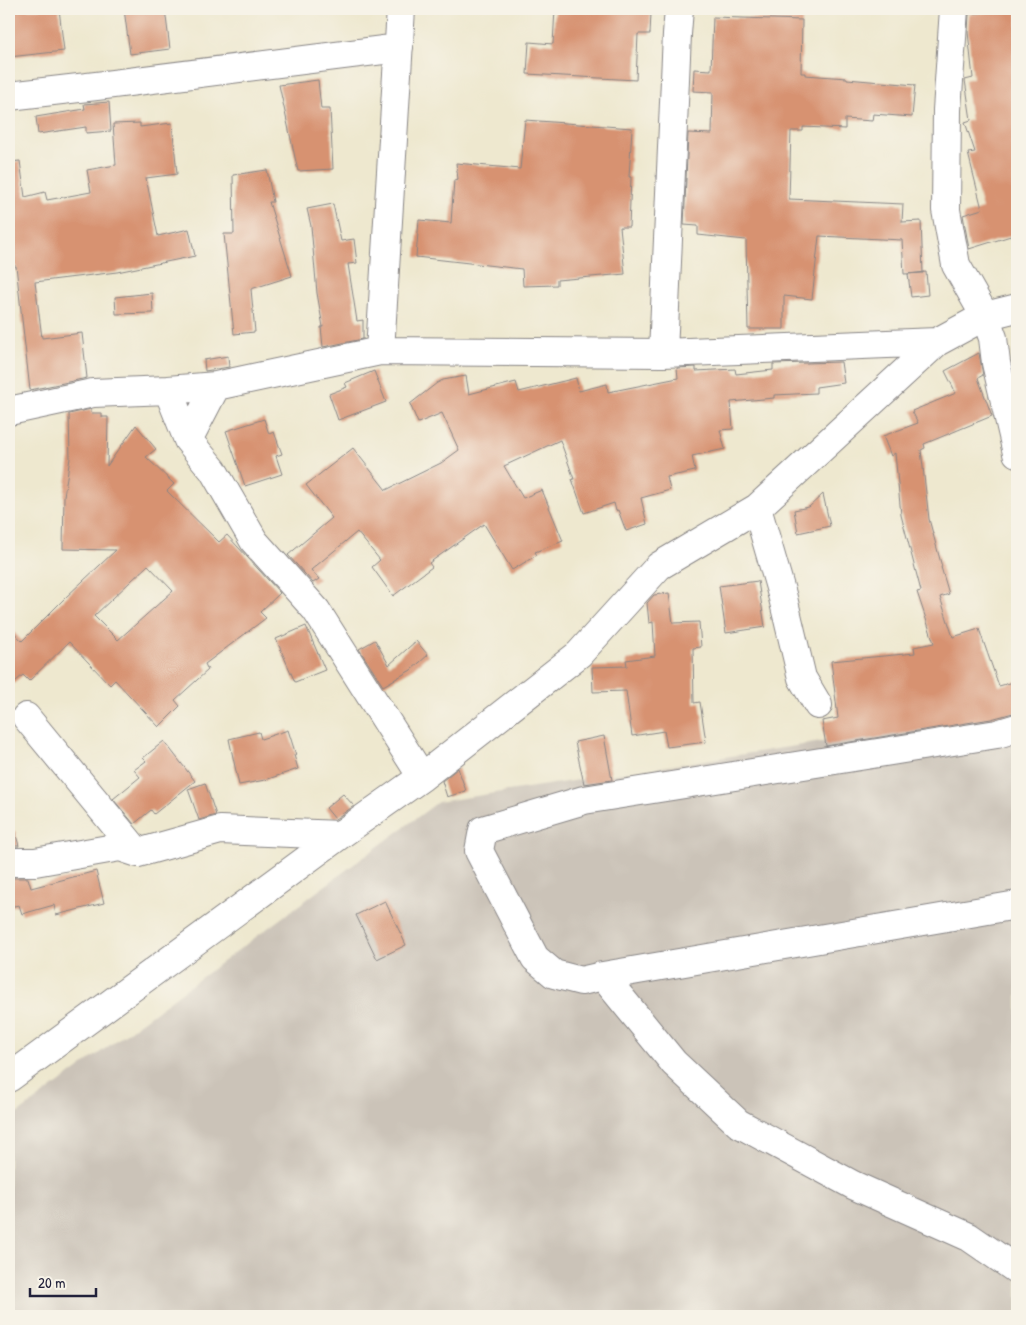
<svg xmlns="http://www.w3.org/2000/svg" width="1026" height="1325" viewBox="0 0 1026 1325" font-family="'Patrick Hand',sans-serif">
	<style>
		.industrial { fill: #cbc3b8 }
		.building { fill: #d79271; fill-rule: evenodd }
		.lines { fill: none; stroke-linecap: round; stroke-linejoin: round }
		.minor-casing { stroke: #888585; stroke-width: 30 }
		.minor { stroke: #fff; stroke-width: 28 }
	</style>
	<rect width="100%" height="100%" fill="#f7f3e8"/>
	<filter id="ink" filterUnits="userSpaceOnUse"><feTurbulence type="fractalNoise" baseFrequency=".02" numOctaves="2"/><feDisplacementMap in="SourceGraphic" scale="10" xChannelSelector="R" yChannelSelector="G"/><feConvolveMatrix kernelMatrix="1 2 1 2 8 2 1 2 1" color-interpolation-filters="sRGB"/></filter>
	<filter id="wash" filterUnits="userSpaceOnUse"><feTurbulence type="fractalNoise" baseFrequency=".0096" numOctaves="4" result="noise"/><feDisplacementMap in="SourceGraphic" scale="20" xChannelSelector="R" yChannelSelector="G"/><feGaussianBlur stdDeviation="1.12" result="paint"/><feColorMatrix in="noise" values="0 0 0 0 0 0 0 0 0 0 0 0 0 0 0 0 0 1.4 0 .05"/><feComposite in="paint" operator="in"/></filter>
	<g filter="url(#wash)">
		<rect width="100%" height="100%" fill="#eee8cf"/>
		<path class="industrial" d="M 1017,701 L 1017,1316 L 9,1316 L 9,1120 L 438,802 L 898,730 Z"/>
		<g id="blocks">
			<path class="building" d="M 9,9 L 59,9 L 64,51 L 9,57 Z
				M 124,9 L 165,9 L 170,49 L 130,54 Z
				M 555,9 L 651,13 L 650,34 L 638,34 L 636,80 L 527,74 L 529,42 L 553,44 Z
				M 1017,9 L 1017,54 L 1013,54 L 1017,77 L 1017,234 L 969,249 L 963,215 L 982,209 L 968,153 L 975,152 L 965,122 L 971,120 L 965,80 L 973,78 L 968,32 L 969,14 Z
				M 713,17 L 802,20 L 801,73 L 805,73 L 805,75 L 847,78 L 847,79 L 915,85 L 912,117 L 873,114 L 872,121 L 845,119 L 845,129 L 803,127 L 803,131 L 791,131 L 789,199 L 903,204 L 902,222 L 921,221 L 923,273 L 904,274 L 902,240 L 819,236 L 812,299 L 784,296 L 784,329 L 748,329 L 746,240 L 698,235 L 698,226 L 684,225 L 688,133 L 712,134 L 713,92 L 693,91 L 694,69 L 711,70 Z
				M 318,80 L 321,109 L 330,109 L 333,169 L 298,171 L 279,85 Z
				M 109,102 L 111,131 L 86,133 L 86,127 L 38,134 L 36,117 L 85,109 L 84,104 Z
				M 525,120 L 632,128 L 629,177 L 631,177 L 629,227 L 620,227 L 625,274 L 557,280 L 557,285 L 523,286 L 522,269 L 416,257 L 419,220 L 451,223 L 454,180 L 458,179 L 456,163 L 520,169 Z
				M 140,123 L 140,127 L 172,123 L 177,174 L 146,178 L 158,236 L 189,229 L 195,256 L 117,272 L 35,282 L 42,338 L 82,333 L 87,378 L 30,390 L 16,266 L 9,267 L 9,162 L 20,161 L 25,197 L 45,192 L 47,200 L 91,192 L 87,170 L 116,165 L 113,124 Z
				M 267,170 L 273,202 L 269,202 L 292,276 L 251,289 L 255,332 L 234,334 L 224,234 L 234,234 L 233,175 Z
				M 333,204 L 341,241 L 354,239 L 357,263 L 348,264 L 357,321 L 363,320 L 363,339 L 323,347 L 321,327 L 323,327 L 317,293 L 311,226 L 307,209 Z
				M 926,272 L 928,295 L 911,297 L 908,274 Z
				M 152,293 L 153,313 L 116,314 L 115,297 Z
				M 979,353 L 983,375 L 978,378 L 992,416 L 924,444 L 925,448 L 921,450 L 929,519 L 942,567 L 941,567 L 949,594 L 940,597 L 953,637 L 979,629 L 999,686 L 1017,681 L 1017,712 L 991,719 L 826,746 L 822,721 L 838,718 L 831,661 L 915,653 L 914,647 L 934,643 L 917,592 L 921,591 L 901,515 L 895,453 L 891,456 L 883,436 L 918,423 L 912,411 L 956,393 L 945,371 Z
				M 228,356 L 229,367 L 205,371 L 204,360 Z
				M 841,362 L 844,383 L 816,387 L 816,393 L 774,395 L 774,398 L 731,402 L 733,429 L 720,430 L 725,449 L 692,456 L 695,471 L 667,477 L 670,490 L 641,498 L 647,524 L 626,531 L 618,510 L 616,511 L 614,503 L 584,513 L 572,479 L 574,479 L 560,440 L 504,466 L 523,498 L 542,490 L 563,541 L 535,552 L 537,555 L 512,570 L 484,524 L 429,563 L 432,567 L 393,596 L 372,567 L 380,560 L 357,532 L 311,570 L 319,579 L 313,583 L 288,555 L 332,518 L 306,485 L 353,448 L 386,490 L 441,463 L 459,450 L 442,413 L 418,423 L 410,404 L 437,383 L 443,380 L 466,376 L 469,394 L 516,382 L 519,392 L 576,378 L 579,391 L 607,384 L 608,392 L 678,378 L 677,368 L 696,367 L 696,371 L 735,369 L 736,374 L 773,370 L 773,364 Z
				M 374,371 L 386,402 L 338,420 L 329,394 L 347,387 L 345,383 Z
				M 91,409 L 91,413 L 102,413 L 102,417 L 108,417 L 107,466 L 136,425 L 156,449 L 146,457 L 174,484 L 167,491 L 219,542 L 227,535 L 280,593 L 260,612 L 266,618 L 205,664 L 208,670 L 175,700 L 180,706 L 159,727 L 115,680 L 110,685 L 69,642 L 29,681 L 23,675 L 9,687 L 9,627 L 22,641 L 66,597 L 116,550 L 63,549 L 64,496 L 70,458 L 69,414 ZM 148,565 L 173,591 L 118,640 L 94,616 Z
				M 264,419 L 269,434 L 274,432 L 282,454 L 276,456 L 282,474 L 245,486 L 226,431 Z
				M 823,494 L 830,526 L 798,533 L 794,510 L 809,507 Z
				M 758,581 L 765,627 L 726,633 L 719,586 Z
				M 669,593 L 673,623 L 699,622 L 701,647 L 693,648 L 694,703 L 700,702 L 706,742 L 667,747 L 664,731 L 632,736 L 626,691 L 593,692 L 592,667 L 627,666 L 626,660 L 655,656 L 653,622 L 649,623 L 647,603 L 654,595 Z
				M 306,626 L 325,670 L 295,682 L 276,639 Z
				M 375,640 L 389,665 L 416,641 L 428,655 L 411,670 L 383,686 L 359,649 Z
				M 288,730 L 296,755 L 294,755 L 298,769 L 265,780 L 239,785 L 229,739 L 259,732 L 261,739 Z
				M 604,736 L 612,780 L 584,784 L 575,742 Z
				M 164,741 L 195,781 L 154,814 L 151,810 L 134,824 L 113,799 L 140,777 L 134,770 L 146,761 L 143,758 Z
				M 458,768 L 466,791 L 447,797 L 442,781 Z
				M 205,783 L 216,815 L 199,820 L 188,789 Z
				M 343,794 L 354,806 L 335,819 L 326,808 Z
				M 15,831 L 19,846 L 9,846 L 9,832 Z
				M 96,871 L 104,903 L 56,915 L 54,905 L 22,914 L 19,905 L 9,907 L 9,878 L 28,878 L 31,888 Z
				M 385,901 L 406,945 L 377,959 L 356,915 Z"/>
		</g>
	</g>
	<g filter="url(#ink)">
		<use href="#blocks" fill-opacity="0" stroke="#888585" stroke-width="1"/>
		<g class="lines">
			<g class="minor-casing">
				<path id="minor" d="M 954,9 L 947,110 L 946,210 L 956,265 L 985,316 L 993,338 L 996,363 L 1017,453
					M 9,96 L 105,85 L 399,48
					M 380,351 L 401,9
					M 663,353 L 677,34 L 679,9
					M 168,390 L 188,440 L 213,470 L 254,541 L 316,610 L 422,777
					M 9,411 L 93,393 L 168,390 L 216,386 L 380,351 L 663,353 L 937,342
					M 188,440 L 216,386
					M 757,508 L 783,598 L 802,678 L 818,705
					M 26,717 L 138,853
					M 1017,728 L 997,734 L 584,800 L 483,830 L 479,851 L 535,958 L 554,974 L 581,981 L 603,976 L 1017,905
					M 9,862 L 35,862 L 120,847 L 138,853 L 220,830 L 340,835
					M 603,976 L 674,1063 L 738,1123 L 853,1185 L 969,1237 L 1017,1270
					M 9,1078 L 340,835 L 422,777 L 579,654 L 659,566 L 757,508 L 937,342 L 985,316 L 1017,308"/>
			</g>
			<use href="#minor" class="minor"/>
		</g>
	</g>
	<rect width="1026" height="1325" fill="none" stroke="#f7f3e8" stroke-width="30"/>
	<path d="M30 1288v8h66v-8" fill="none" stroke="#22223b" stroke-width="2.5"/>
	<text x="38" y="1288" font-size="15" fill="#22223b" stroke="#f7f3e8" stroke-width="4" paint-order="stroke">20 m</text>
</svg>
